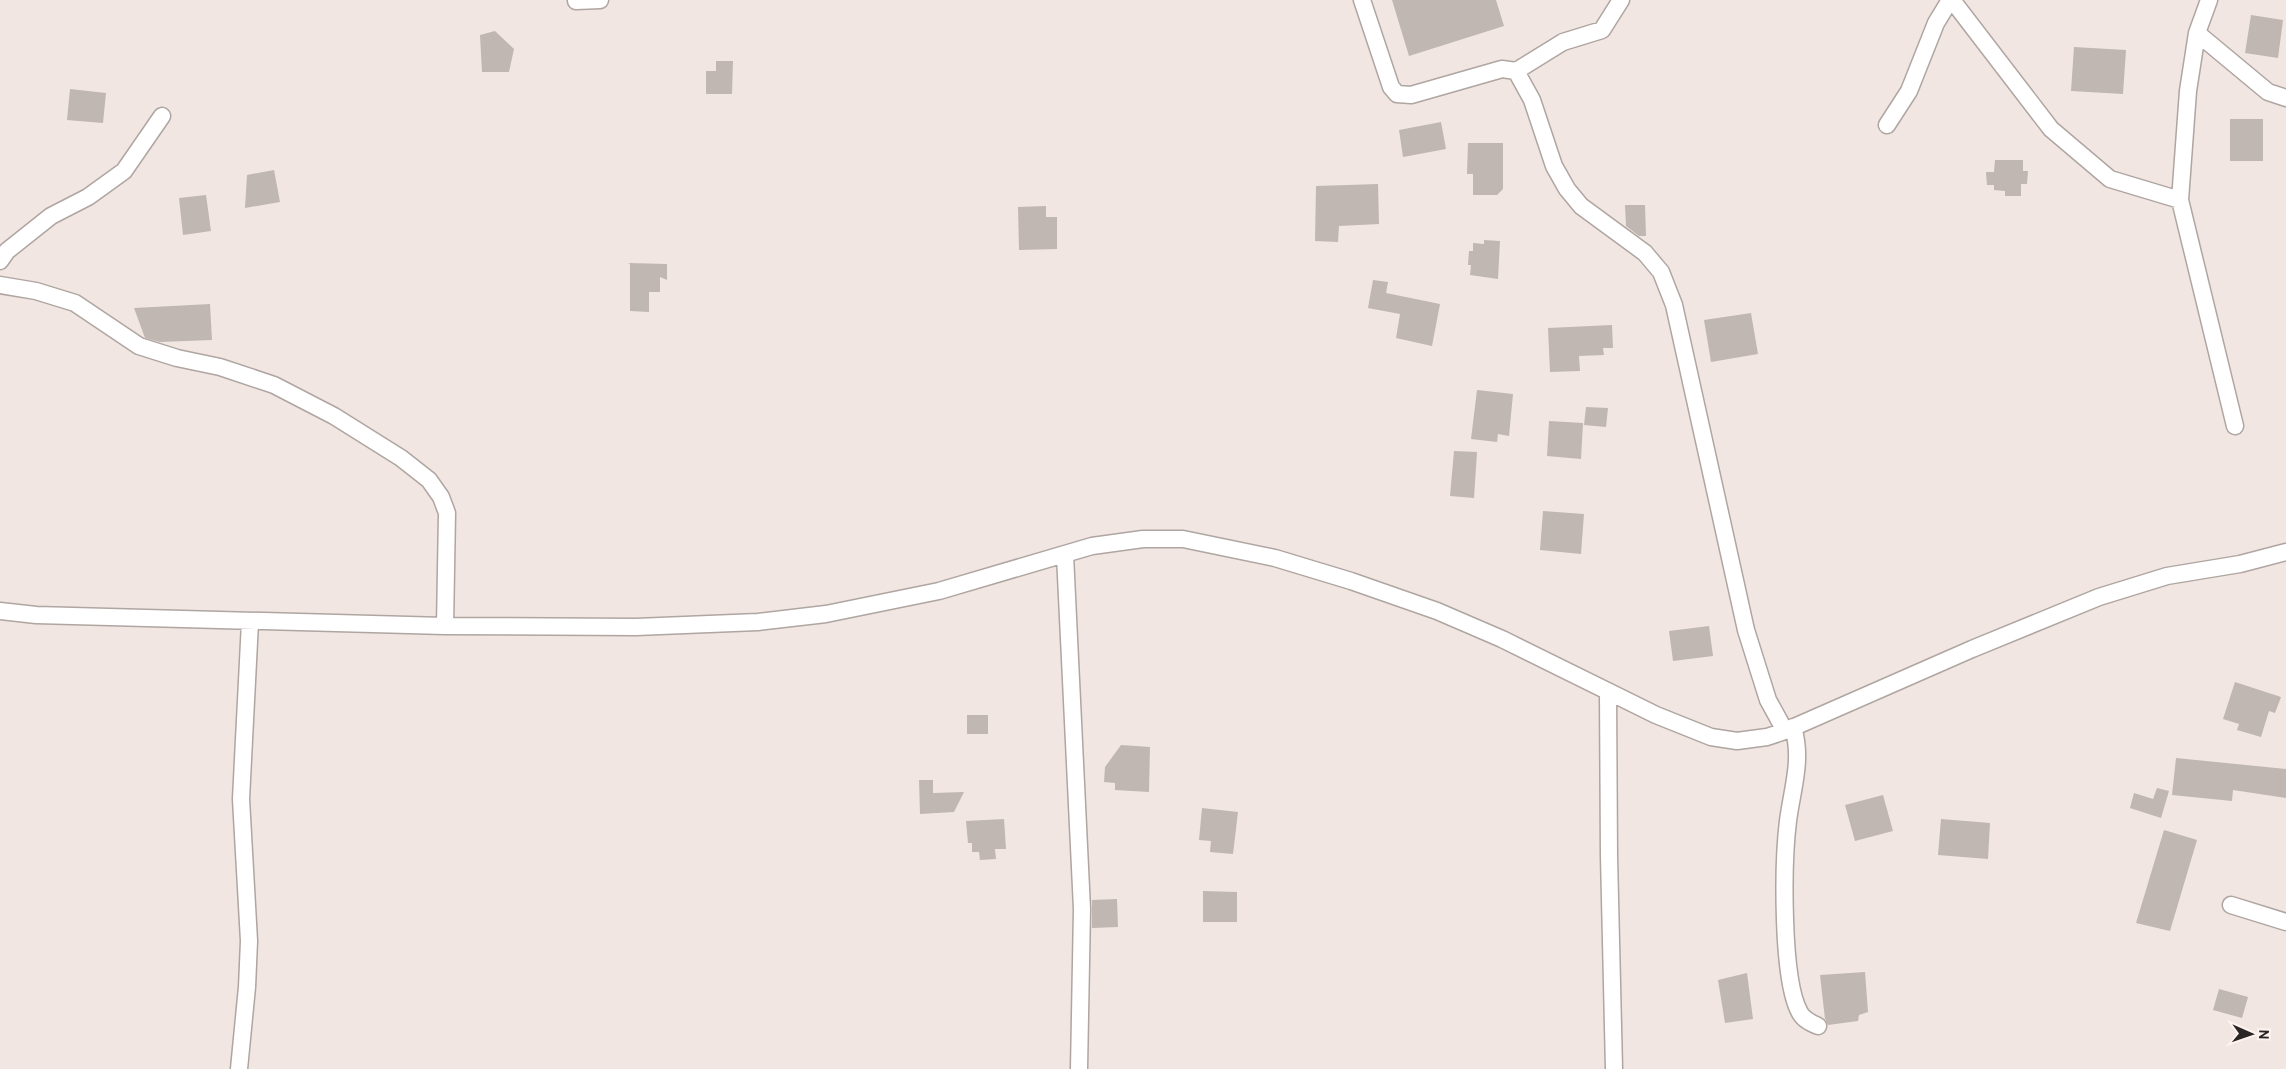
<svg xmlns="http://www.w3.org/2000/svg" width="2286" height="1069" viewBox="0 0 2286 1069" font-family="Overpass,sans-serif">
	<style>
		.building { fill: #c0b6b2 }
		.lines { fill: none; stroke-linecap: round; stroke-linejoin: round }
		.minor-casing { stroke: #afa5a1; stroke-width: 19 }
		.minor { stroke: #fff; stroke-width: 16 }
	</style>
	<rect width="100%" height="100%" fill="#f1e6e2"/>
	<path class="building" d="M 1392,0 L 1496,0 L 1504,26 L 1409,56 Z
		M 2251,15 L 2283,20 L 2278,58 L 2245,53 Z
		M 495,31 L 514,49 L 509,72 L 482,72 L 480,35 Z
		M 2074,47 L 2126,50 L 2123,94 L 2071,91 Z
		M 716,61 L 733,61 L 732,94 L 706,94 L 706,71 L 716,71 Z
		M 70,89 L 106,93 L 103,123 L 67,120 Z
		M 2230,119 L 2263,119 L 2263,161 L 2230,161 Z
		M 1441,122 L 1446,149 L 1403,157 L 1399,130 Z
		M 1468,143 L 1503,143 L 1503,189 L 1497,195 L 1473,195 L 1473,174 L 1467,174 Z
		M 1995,160 L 2023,160 L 2023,171 L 2028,171 L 2027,184 L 2021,184 L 2021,196 L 2005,196 L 2005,191 L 1994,190 L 1994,185 L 1987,185 L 1986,172 L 1994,172 Z
		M 274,170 L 280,202 L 245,208 L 247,175 Z
		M 1378,184 L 1379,224 L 1339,226 L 1338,242 L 1315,241 L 1316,186 Z
		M 206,195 L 211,231 L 183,235 L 179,198 Z
		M 1625,205 L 1645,205 L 1646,236 L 1639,236 L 1626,226 Z
		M 1046,206 L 1046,217 L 1057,217 L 1057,249 L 1019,250 L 1018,207 Z
		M 1484,240 L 1500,241 L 1498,279 L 1470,275 L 1471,265 L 1468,265 L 1469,251 L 1473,251 L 1473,243 L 1484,244 Z
		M 628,263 L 667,264 L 667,280 L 660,277 L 660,292 L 649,292 L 649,312 L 630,311 L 630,264 Z
		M 1373,280 L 1388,282 L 1386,293 L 1440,304 L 1432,346 L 1396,338 L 1400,314 L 1368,308 Z
		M 210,304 L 212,340 L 160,342 L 145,338 L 134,308 Z
		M 1751,313 L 1758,354 L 1711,362 L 1704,320 Z
		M 1612,325 L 1613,348 L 1603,348 L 1604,355 L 1579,356 L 1580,371 L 1550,372 L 1548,328 Z
		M 1477,390 L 1513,394 L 1509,436 L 1498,434 L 1497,442 L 1471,439 Z
		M 1586,407 L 1608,408 L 1606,427 L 1584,425 Z
		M 1549,421 L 1583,423 L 1581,459 L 1547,456 Z
		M 1454,451 L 1477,452 L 1474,498 L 1450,496 Z
		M 1543,511 L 1584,514 L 1581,554 L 1540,550 Z
		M 1709,626 L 1713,656 L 1673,661 L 1669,631 Z
		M 2235,682 L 2281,697 L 2275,713 L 2269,711 L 2261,737 L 2237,730 L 2239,724 L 2223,719 Z
		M 967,715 L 988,715 L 988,734 L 967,734 Z
		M 1121,745 L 1150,747 L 1149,792 L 1115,790 L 1115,783 L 1104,782 L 1105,767 Z
		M 2176,758 L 2286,769 L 2286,798 L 2233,790 L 2232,801 L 2172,795 Z
		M 919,780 L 933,780 L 933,793 L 964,792 L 954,812 L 920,814 Z
		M 2157,788 L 2169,791 L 2161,818 L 2130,808 L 2134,793 L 2153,799 Z
		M 1883,795 L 1893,831 L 1855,841 L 1845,805 Z
		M 1202,808 L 1238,812 L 1233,854 L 1210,852 L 1211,841 L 1199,840 Z
		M 1004,819 L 1006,849 L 995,849 L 996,859 L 980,860 L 979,852 L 972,852 L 972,843 L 968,843 L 966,821 Z
		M 1941,819 L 1990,823 L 1988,859 L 1938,855 Z
		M 2164,830 L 2197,840 L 2170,931 L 2136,923 Z
		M 1203,891 L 1237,892 L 1237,922 L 1203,922 Z
		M 1117,899 L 1118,927 L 1092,928 L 1092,900 Z
		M 1865,972 L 1868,1012 L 1859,1015 L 1858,1021 L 1828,1025 L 1825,1019 L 1820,975 Z
		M 1747,973 L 1753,1019 L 1725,1023 L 1718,980 Z
		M 2219,989 L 2248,997 L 2242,1018 L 2213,1010 Z"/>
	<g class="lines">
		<g class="minor-casing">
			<path id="minor" d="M 1362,0 L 1391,87 L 1397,94 L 1411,95 L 1502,69 L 1516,71 L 1563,42 L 1602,30 L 1621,0
				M 1952,0 L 2051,129 L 2110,179 L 2180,200
				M 2209,0 L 2197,33 L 2188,91 L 2180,200 L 2235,426
				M 576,1 L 600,0
				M 2197,33 L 2268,92 L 2286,98
				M 1516,71 L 1532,100 L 1554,166 L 1567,189 L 1581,206 L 1645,253 L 1661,272 L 1674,305 L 1746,630 L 1768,700 L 1785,731
				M 1887,125 L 1909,91 L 1936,23 L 1950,0
				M 0,261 L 7,251 L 51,216 L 88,197 L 124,171 L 162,116
				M 0,285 L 36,291 L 75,303 L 139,346 L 177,358 L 220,367 L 274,385 L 334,416 L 401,458 L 429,480 L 441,497 L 447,513 L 445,626
				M 1065,555 L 1082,909 L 1079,1069
				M 0,611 L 36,615 L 445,626 L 636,627 L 758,622 L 826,614 L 939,591 L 1092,546 L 1143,539 L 1183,539 L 1275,558 L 1351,581 L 1437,611 L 1502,639 L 1656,715 L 1711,737 L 1737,741 L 1767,737 L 1785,731 L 1972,649 L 2099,597 L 2167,576 L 2240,564 L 2286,552
				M 1608,692 L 1609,856 L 1614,1069
				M 1793,727 C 1803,760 1792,789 1788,821 C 1783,861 1781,980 1800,1013 C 1804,1020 1811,1023 1818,1026
				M 2231,905 L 2286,922
				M 239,1069 L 247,987 L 249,941 L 241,799 L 250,622"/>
		</g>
		<use href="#minor" class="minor"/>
	</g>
	<g transform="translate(2251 1034) rotate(92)" stroke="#fef3ef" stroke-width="4" paint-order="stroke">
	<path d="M0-4L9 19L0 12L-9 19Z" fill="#292524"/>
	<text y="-8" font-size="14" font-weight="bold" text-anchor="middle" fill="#292524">N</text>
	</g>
</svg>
